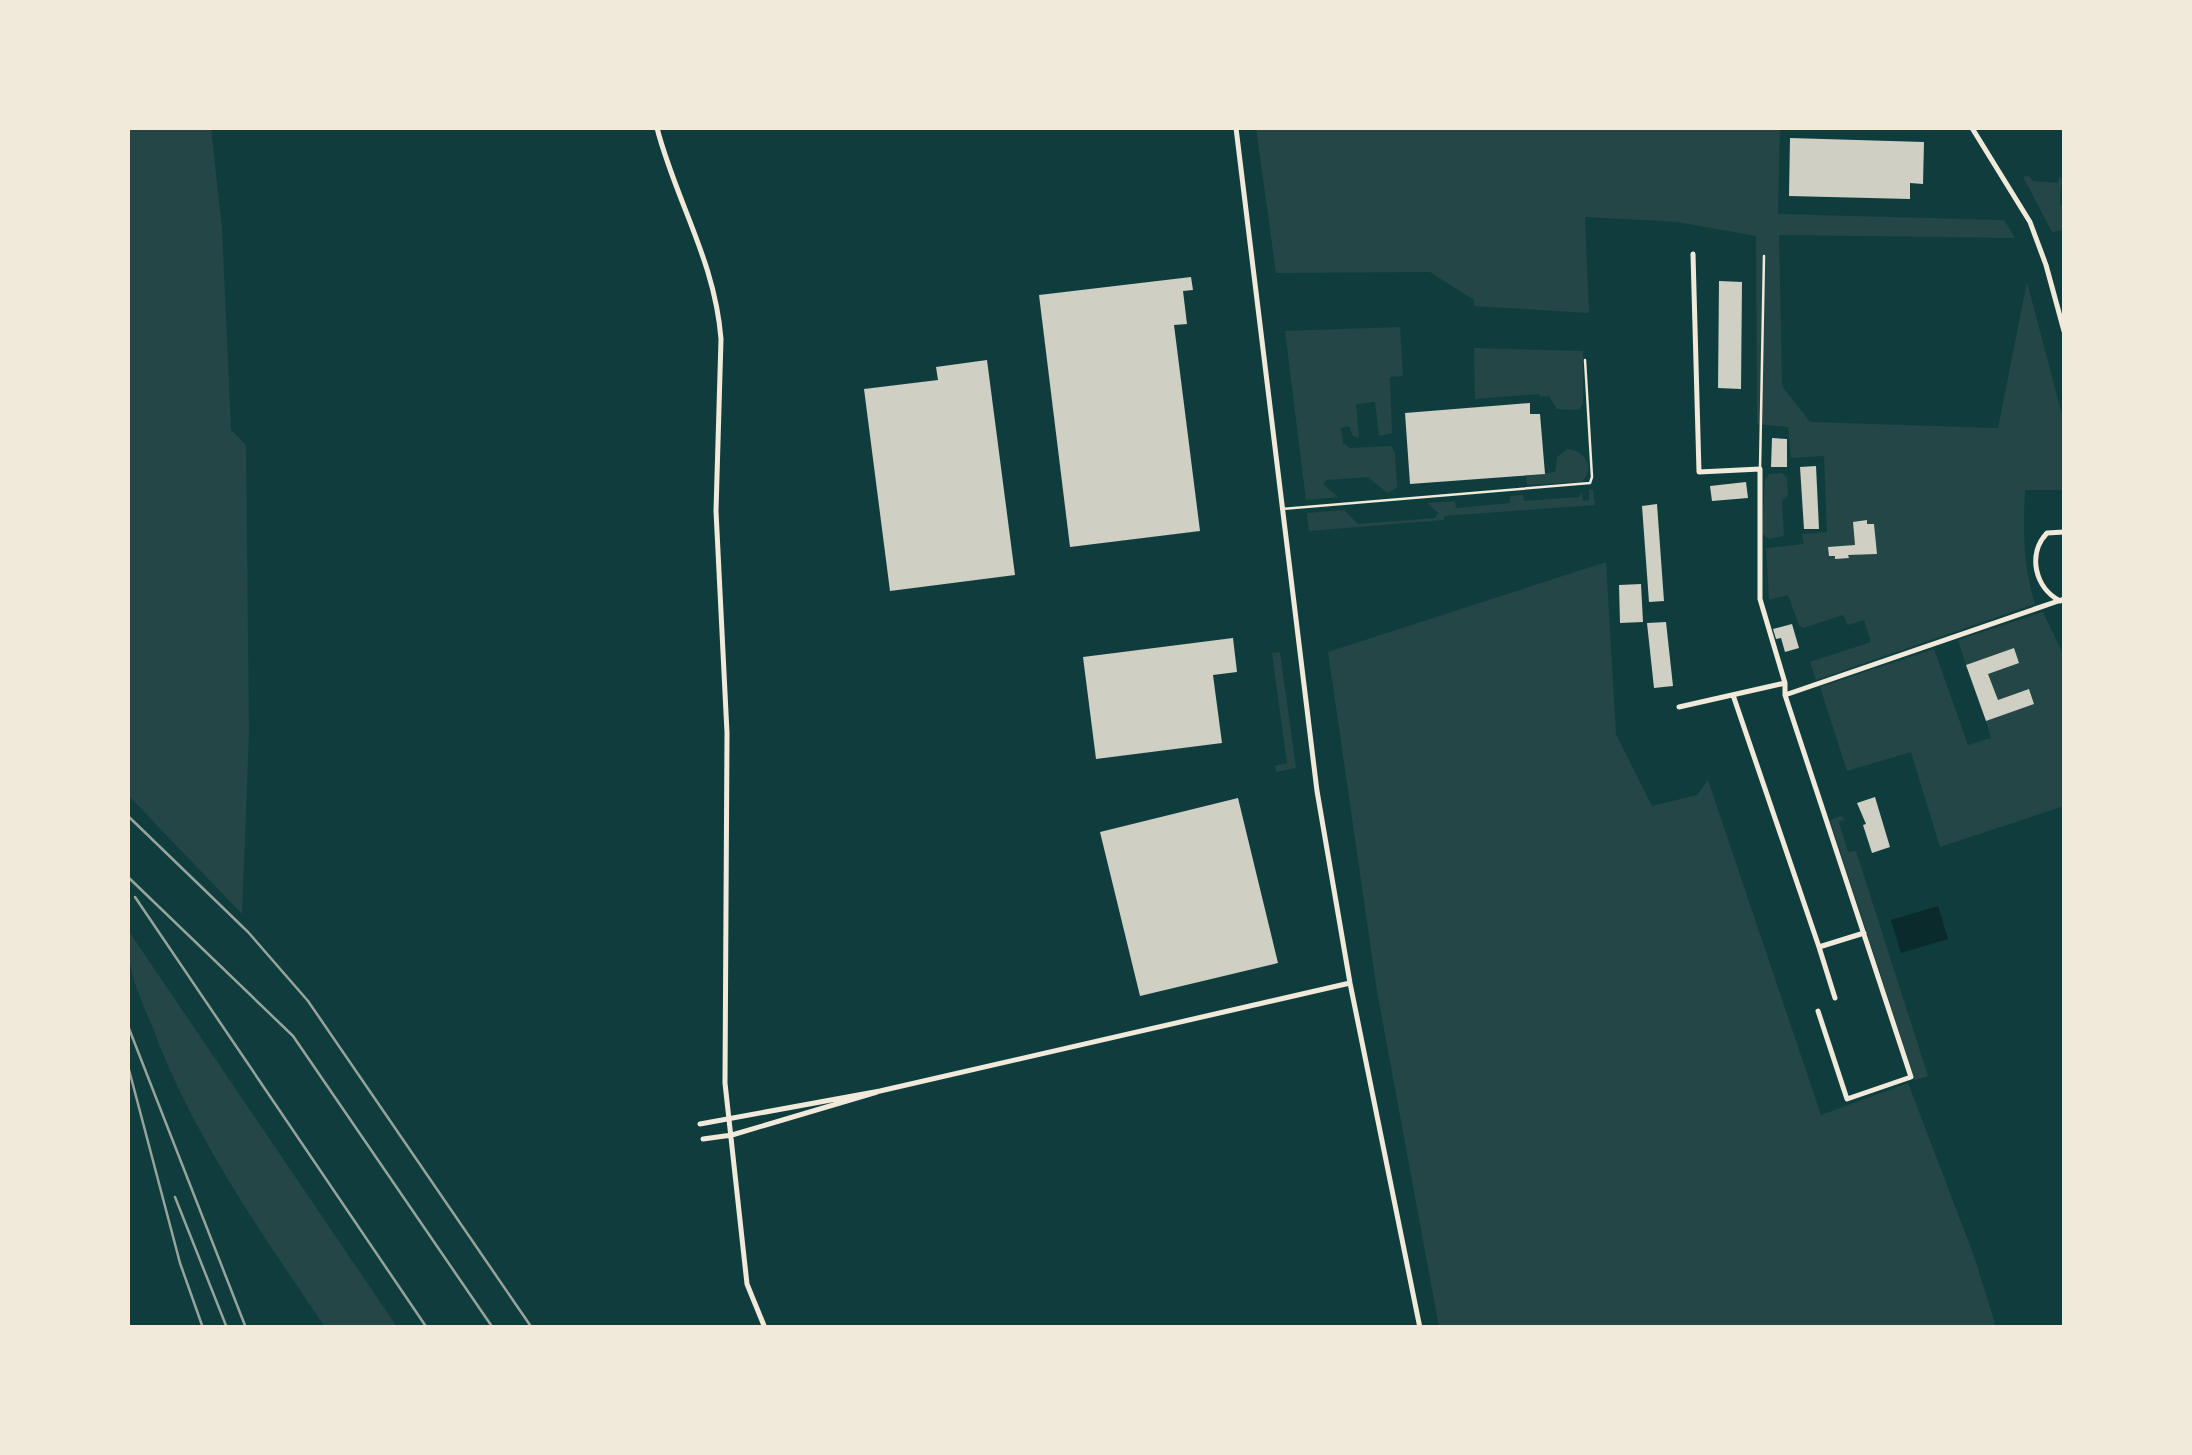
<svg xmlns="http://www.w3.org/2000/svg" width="2192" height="1455" viewBox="0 0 2192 1455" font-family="'PT Sans Narrow',sans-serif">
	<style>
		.green { fill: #244646 }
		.water { fill: #0a2a2b }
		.building { fill: #cfcfc3 }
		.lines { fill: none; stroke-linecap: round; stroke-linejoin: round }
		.service { stroke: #f1e9da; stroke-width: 2.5 }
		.minor { stroke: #f1e9da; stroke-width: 5 }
		.rail { stroke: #97a49c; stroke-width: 2.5 }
	</style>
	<rect width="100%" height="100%" fill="#0f3d3e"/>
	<path class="green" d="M 128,128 L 211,128 L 222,228 L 231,430 L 246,445 L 249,734 L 242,914 L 128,795 Z
		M 1256,128 L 1780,128 L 1778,214 L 2004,220 L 2015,238 L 1779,235 L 1782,386 L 1810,422 L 1998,428 L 2027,282 L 2064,422 L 2064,490 L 2025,490 C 2023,530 2023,566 2035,604 L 1816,680 L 1810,662 L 1871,642 L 1864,620 L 1848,625 L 1843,615 L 1803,628 L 1799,625 L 1788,595 L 1769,600 L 1766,548 L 1804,544 L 1802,534 L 1827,532 L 1824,456 L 1791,458 L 1788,427 L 1757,424 L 1756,236 L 1677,222 L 1585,217 L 1589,313 L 1474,306 L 1474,300 L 1430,272 L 1276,273 Z
		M 2029,176 L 2033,181 L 2058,183 L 2059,176 L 2064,180 L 2064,185 L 2061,185 L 2060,204 L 2064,207 L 2064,230 L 2052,232 L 2023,177 Z
		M 1400,327 L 1403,376 L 1390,377 L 1392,433 L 1379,436 L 1375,402 L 1356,404 L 1359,438 L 1353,436 L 1349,426 L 1341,428 L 1343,443 L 1350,448 L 1391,446 L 1395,453 L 1397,488 L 1387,493 L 1368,477 L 1326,480 L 1323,484 L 1338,497 L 1306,500 L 1285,331 Z
		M 1474,348 L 1583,351 L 1583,404 L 1579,410 L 1557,409 L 1549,396 L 1540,397 L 1539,394 L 1475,399 Z
		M 1567,449 C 1585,450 1597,469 1581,482 L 1527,485 L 1526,476 L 1555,472 L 1557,457 Z
		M 1782,473 L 1787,478 L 1788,496 L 1782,501 L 1784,536 L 1769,539 L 1762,534 L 1765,480 L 1769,474 Z
		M 1589,490 L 1593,490 L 1595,505 L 1444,516 L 1444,520 L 1309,531 L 1307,513 L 1344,510 L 1358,524 L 1435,518 L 1438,513 L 1427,503 L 1455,501 L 1456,508 L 1510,503 L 1510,496 L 1523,495 L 1524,501 L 1579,497 L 1582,491 L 1583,501 L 1589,500 Z
		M 1606,562 L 1616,734 L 1652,806 L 1697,795 L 1708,780 L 1821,1115 L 1908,1083 L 1974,1256 L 1996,1327 L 1439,1327 L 1377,991 L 1328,652 Z
		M 2043,612 L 2064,656 L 2064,806 L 1940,847 L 1911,752 L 1847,771 L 1820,687 L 1934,649 L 1968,745 L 1991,738 L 1986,721 L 2034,703 L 2029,689 L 1998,700 L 1988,674 L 2014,648 L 1966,665 L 1958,640 Z
		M 1280,652 L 1296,768 L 1276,772 L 1275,766 L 1287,763 L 1272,653 Z
		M 1841,816 L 1845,819 L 1839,822 L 1848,852 L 1856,851 L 1928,1076 L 1915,1080 L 1830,820 Z
		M 128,930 L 397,1327 L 325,1327 C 260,1231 193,1136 152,1026 C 137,989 127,971 128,930 Z"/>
	<path class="water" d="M 1938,906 L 1948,939 L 1901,953 L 1891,920 Z"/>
	<path class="building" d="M 1790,138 L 1924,142 L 1923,184 L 1910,183 L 1910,199 L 1789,196 Z
		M 1191,277 L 1193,290 L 1183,291 L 1187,324 L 1174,325 L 1200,531 L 1070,547 L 1039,295 Z
		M 1719,281 L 1742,282 L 1741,389 L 1718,388 Z
		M 987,360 L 1015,575 L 890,591 L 864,389 L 938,380 L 936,367 Z
		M 1530,403 L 1530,414 L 1540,414 L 1545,474 L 1410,484 L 1405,413 Z
		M 1772,438 L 1787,439 L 1787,467 L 1771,467 Z
		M 1816,466 L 1819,529 L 1804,529 L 1800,467 Z
		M 1746,482 L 1748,498 L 1712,501 L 1710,486 Z
		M 1657,504 L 1664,601 L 1649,602 L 1642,506 Z
		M 1867,520 L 1867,524 L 1874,524 L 1877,554 L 1848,555 L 1849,558 L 1835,559 L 1835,556 L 1829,556 L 1828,547 L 1855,545 L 1853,522 Z
		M 1641,584 L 1643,622 L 1620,623 L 1619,585 Z
		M 1666,622 L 1673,686 L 1654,688 L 1647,623 Z
		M 1792,624 L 1799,648 L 1785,652 L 1781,638 L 1776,639 L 1773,629 Z
		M 1233,638 L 1237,672 L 1213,675 L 1222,743 L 1096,759 L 1083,657 Z
		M 2014,648 L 2019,663 L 1988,674 L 1998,700 L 2029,689 L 2034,704 L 1986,721 L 1966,665 Z
		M 1875,797 L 1890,847 L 1872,853 L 1863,825 L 1866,824 L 1857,803 Z
		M 1238,798 L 1278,963 L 1140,996 L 1100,832 Z"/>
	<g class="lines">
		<path class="service" d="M 1760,469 L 1764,256
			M 1282,509 L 1590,483 L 1592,477 L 1585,360"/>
		<path class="minor" d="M 657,128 C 676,201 715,261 721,339 L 716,511 L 727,733 L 725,1083 L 747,1284 L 765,1328
			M 1236,128 L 1317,791 L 1350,983 L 1420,1328
			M 1972,128 L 2030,222 L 2046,265 L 2064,331
			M 1693,254 L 1699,472 L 1760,469 L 1760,599 L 1785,683 L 1785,693
			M 2060,601 C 2035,588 2027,554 2047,533 L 2064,532
			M 1733,695 L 1819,947 L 1864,933
			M 1679,707 L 1785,683
			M 1819,947 L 1835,998
			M 1818,1011 L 1847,1099 L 1911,1077 L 1785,695 L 2064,599
			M 700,1124 L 880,1091 L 1350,983
			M 703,1139 L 732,1135 L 877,1092"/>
		<path class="rail" d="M 128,816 L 248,932 L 308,1001 L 532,1328
			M 128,877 L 293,1036 L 493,1328
			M 135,897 L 427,1328
			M 128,1026 L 246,1328
			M 128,1066 L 180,1263 L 203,1328
			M 175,1197 L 227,1328"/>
	</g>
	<rect width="2192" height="1455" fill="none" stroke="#f1e9da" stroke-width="260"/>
</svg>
